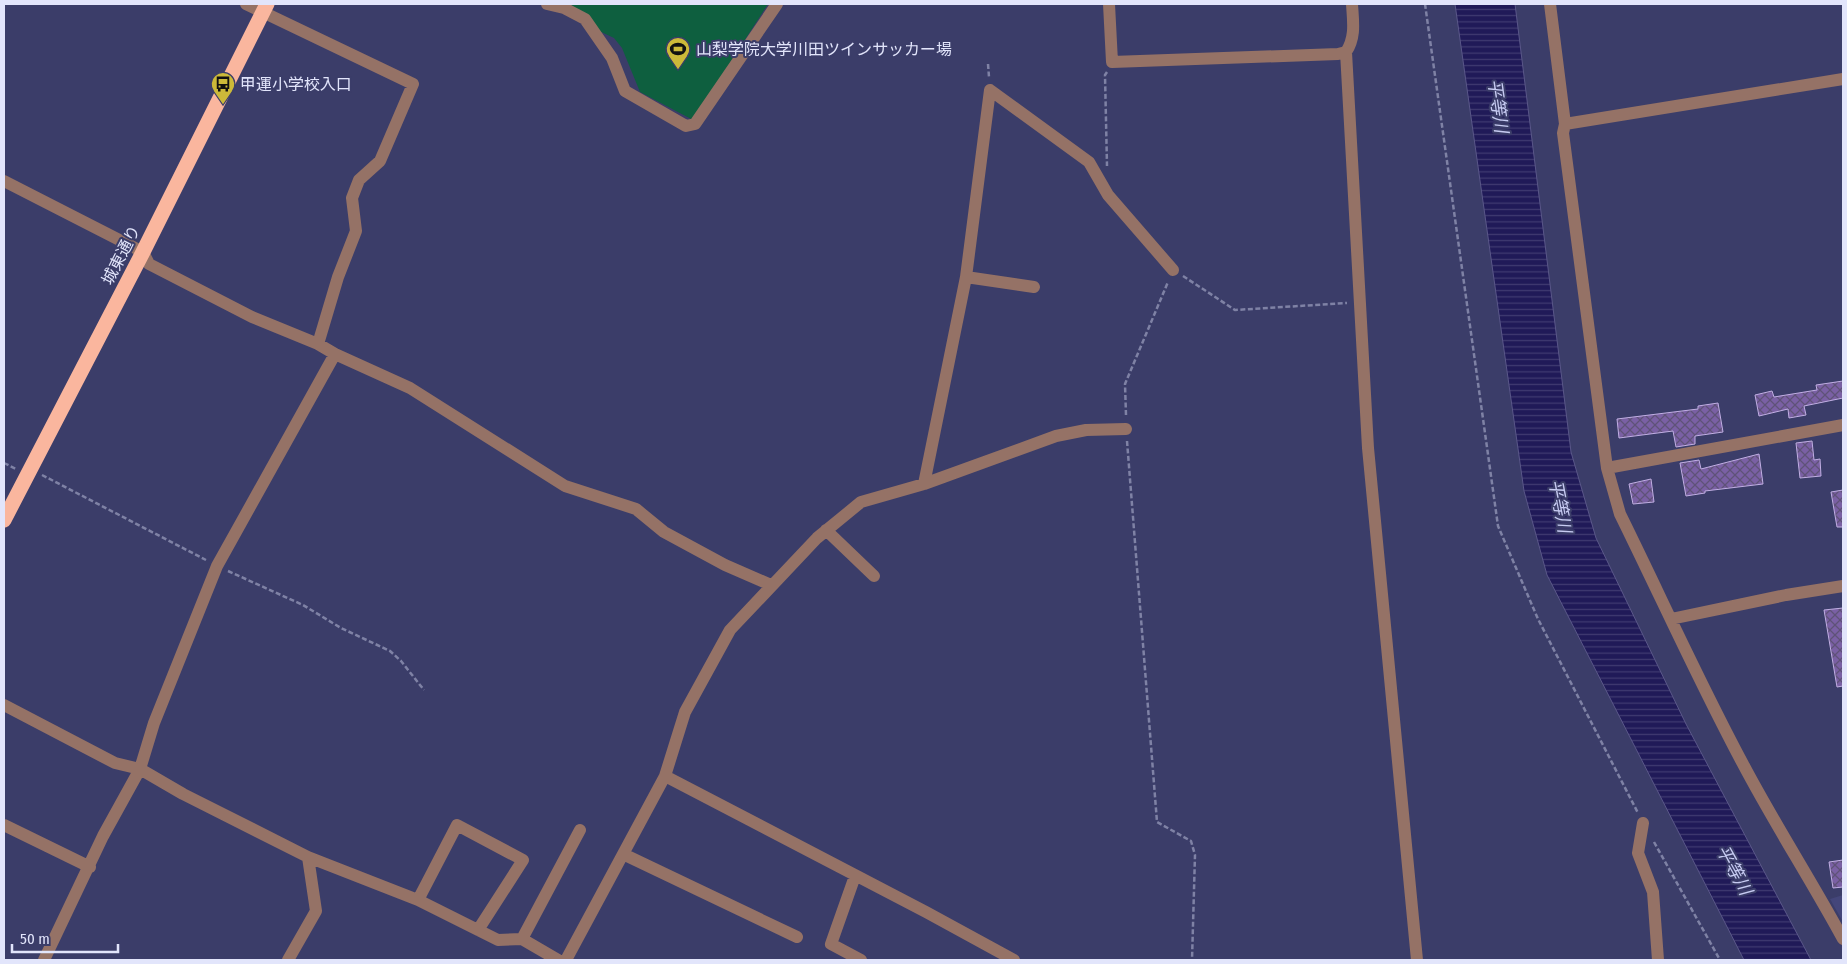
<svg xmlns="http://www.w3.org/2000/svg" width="1847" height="964" viewBox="0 0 1847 964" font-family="'Fira Sans Condensed','Noto Sans JP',sans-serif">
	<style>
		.built { fill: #44467a }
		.pitch { fill: #0e5f3f }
		.water { fill: url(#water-rules); stroke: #5a5789 }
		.building { fill: url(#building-cross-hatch); stroke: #c1afe3 }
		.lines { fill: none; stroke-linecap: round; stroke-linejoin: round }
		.path { stroke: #7f82a5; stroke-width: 2.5; stroke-dasharray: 5 2.5; stroke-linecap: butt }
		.minor { stroke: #957266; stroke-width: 12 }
		.highway { stroke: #fab69e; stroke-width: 15 }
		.labels { text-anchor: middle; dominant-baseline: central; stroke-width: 4; stroke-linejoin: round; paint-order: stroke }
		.poi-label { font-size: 16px; fill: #e2e5fb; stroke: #3b3d69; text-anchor: start }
		.street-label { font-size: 16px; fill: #e2e5fb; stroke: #3b3d69 }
		.water-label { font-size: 18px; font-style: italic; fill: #c7cbf2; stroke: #3b3d69 }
	</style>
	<defs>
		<pattern id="water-rules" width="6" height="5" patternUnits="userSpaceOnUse" patternTransform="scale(1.25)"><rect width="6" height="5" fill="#201a58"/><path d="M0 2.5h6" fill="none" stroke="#403b71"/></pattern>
		<pattern id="building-cross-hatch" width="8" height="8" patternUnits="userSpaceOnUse" patternTransform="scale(1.25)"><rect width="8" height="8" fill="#7a60a4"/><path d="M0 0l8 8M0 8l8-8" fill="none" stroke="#5f5278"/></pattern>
	</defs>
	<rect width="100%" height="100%" fill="#3b3d69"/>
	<path class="built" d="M 1843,895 L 1843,922 L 1830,899 Z"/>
	<path class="pitch" d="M 559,4 L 768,4 L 693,120 L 640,92 L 622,48 L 614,38 L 597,30 Z"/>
	<path class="water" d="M 1455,4 L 1515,4 L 1571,452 L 1596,538 L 1686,724 L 1811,960 L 1744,960 L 1547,575 L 1524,491 Z"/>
	<path class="building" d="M 1843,381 L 1843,398 L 1804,406 L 1806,415 L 1789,418 L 1788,409 L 1759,416 L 1755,395 L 1772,391 L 1774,397 L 1817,390 L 1816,385 Z
		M 1718,403 L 1723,432 L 1695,436 L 1695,444 L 1676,447 L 1673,431 L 1619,438 L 1617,419 L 1698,409 L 1698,406 Z
		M 1812,441 L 1814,460 L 1820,459 L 1821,476 L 1800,478 L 1796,443 Z
		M 1759,454 L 1763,484 L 1705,491 L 1705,493 L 1686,496 L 1680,463 L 1699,460 L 1701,469 Z
		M 1651,479 L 1654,502 L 1633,504 L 1629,484 Z
		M 1843,490 L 1843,527 L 1837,527 L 1831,492 Z
		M 1843,608 L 1843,686 L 1837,687 L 1824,610 Z
		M 1843,860 L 1843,887 L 1833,888 L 1829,862 Z"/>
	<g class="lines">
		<path class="path" d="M 1425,4 L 1498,526 L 1538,619 L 1638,813
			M 988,64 L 989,77
			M 1107,72 L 1105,75 L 1107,166
			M 1183,276 L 1235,310 L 1347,303
			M 1126,415 L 1125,384 L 1168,282
			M 1127,441 L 1157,822 L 1191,841 L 1195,855 L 1192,960
			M 4,463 L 16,469
			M 42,475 L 206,560
			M 228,571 L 303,605 L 341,628 L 390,651 L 401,661 L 424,690
			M 1654,842 L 1720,960"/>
		<path class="minor" d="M 246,4 L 413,84 L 380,161 L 359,180 L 352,198 L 356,231 L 338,277 L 318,344
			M 547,4 L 564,8 L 585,19 L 612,58 L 625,91 L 686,126 L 695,124 L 777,4
			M 1109,4 L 1112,62 L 1338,54 L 1346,52 C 1356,37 1353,21 1352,4
			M 1550,4 L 1565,124 L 1563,133 L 1607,468 L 1620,514 C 1661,597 1699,682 1743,764 C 1774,823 1811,880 1843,939
			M 1346,52 L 1368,448 L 1417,960
			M 1565,124 L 1843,79
			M 4,181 L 143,252 L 149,264 L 252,317 L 318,344 L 335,354 L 410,388 L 565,486 L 636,509 L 664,532 L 725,565 L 771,585
			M 966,277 L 1034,287
			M 1607,468 L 1843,425
			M 924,484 L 966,277 L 990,90 L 1089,162 L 1108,195 L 1173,270
			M 826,530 L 874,576
			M 1671,619 L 1786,595 L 1843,586
			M 4,705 L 115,763 L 140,769 L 183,794 L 308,857 L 418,900 L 498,940 L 522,939 L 558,960
			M 665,776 L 926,912 L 1014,960
			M 1643,823 L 1638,853 L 1653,892 L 1658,960
			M 4,825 L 90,867
			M 623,854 L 797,937
			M 855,876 L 831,944 L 861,960
			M 418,900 L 457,825 L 523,860 L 478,930
			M 522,939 L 580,830
			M 44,960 L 103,836 L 140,769 L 154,723 L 217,566 L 335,354
			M 288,960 L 316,911 L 308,857
			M 566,960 L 665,776 L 685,712 L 730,630 L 817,538 L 861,502 L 924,484 L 1056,436 L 1086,430 L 1126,429"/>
		<path class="highway" d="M 4,520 L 143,252 L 267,4"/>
	</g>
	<defs>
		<g id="stadium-pin" transform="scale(1.25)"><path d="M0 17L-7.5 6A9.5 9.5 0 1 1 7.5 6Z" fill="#ccb939" stroke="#3b3d69"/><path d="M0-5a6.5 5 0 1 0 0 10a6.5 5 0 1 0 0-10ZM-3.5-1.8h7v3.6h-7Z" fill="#111"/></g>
		<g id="bus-pin" transform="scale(1.25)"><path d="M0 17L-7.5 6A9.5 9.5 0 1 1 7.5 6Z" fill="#ccb939" stroke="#3b3d69"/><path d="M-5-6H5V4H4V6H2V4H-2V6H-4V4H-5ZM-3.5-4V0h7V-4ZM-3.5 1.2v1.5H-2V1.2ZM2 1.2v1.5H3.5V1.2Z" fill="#111"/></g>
	</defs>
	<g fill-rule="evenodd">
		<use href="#stadium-pin" x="678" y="49"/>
		<use href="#bus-pin" x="223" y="84"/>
	</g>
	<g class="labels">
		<g class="poi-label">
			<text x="696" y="49">山梨学院大学川田ツインサッカー場</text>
			<text x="240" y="84">甲運小学校入口</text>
		</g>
		<g class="street-label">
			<text transform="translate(121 255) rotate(-63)">城東通り</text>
		</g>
		<g class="water-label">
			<text transform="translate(1498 106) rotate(82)">平等川</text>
			<text transform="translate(1560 506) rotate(79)">平等川</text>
			<text transform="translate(1734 870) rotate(61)">平等川</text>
		</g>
	</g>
	<rect width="1847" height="964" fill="none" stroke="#e2e5fb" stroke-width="10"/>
	<path d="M12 944v8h106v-8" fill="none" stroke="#e2e5fb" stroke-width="2.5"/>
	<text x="20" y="944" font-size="15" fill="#e2e5fb" stroke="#3b3d69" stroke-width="4" paint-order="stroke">50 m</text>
</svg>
